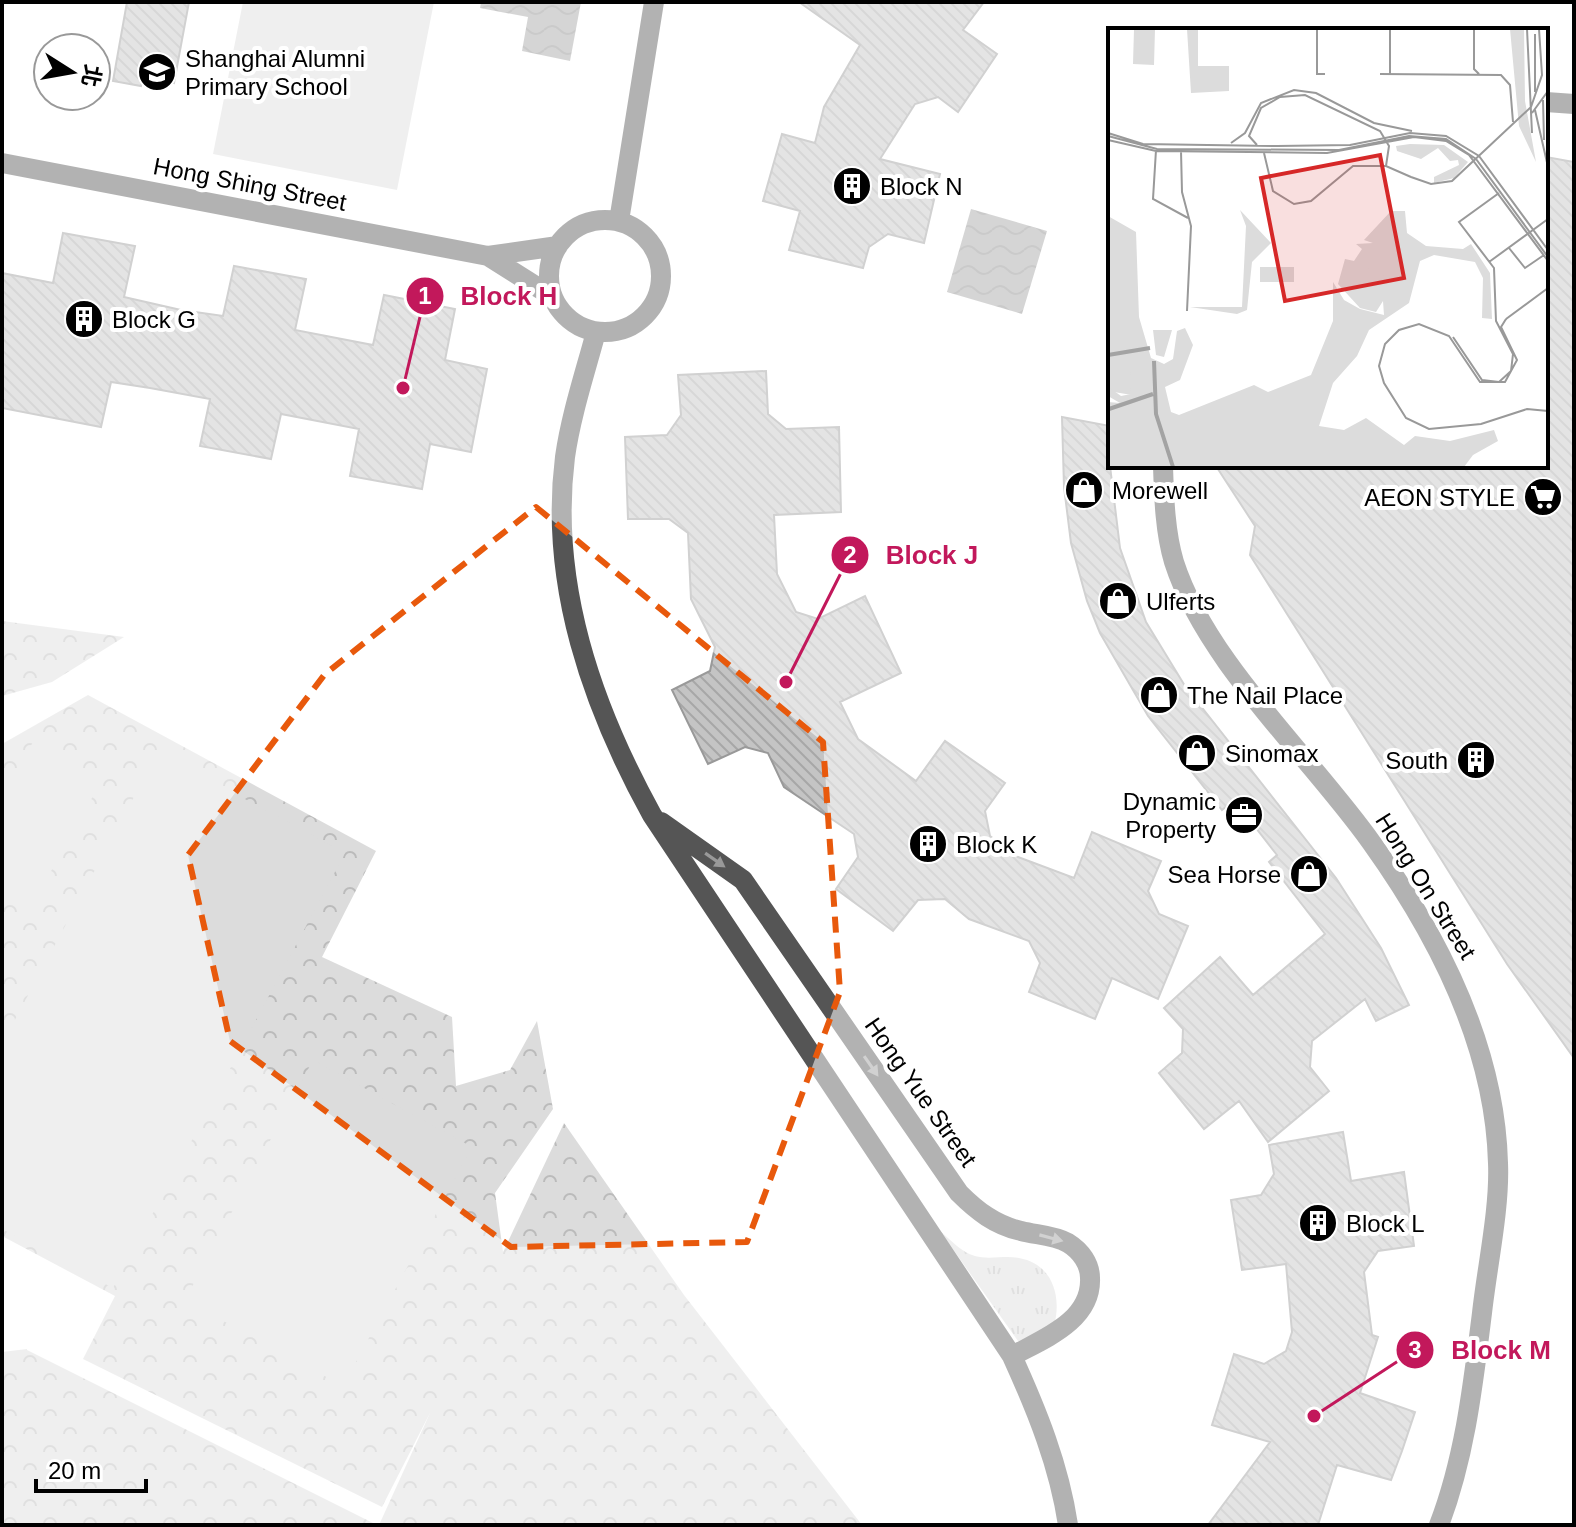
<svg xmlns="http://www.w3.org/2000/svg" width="1576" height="1527" viewBox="0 0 1576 1527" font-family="Arial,'Noto Sans TC',sans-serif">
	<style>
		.grass { fill: url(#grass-tufts) }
		.forest { fill: url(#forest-crowns) }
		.garden { fill: #dcdcdc }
		.water { fill: url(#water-waves) }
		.building { fill: url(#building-back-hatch); stroke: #999; stroke-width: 2 }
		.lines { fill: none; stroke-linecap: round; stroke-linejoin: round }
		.minor { stroke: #555; stroke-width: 20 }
		.oneway { fill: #999 }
		.marked { fill: none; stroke: #e8590c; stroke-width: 6; stroke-dasharray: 16 10; stroke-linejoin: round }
		.labels { text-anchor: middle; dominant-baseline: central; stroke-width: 8; stroke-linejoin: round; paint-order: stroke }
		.poi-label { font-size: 24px; fill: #000; stroke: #fff; text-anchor: start }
		.street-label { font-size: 24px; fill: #000; stroke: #fff }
		.inset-river { fill: none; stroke: #a3a3a3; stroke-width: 4 }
		.inset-road { fill: none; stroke: #999; stroke-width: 2 }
		.view { fill: #d62828; fill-opacity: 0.15; stroke: #d62828; stroke-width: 4 }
		.inset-edge { fill: none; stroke: #000; stroke-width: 4 }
		.leader { fill: none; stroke: #c2185b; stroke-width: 3 }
		.callout-dot { fill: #c2185b; stroke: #fff; stroke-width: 3 }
		.mark-label { font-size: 24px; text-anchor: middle; font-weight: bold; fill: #fff }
		.callout-label { font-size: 26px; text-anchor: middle; font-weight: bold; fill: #c2185b; stroke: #fff; stroke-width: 8; stroke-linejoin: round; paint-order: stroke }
	</style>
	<defs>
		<pattern id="grass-tufts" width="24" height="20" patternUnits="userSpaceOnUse" patternTransform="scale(2)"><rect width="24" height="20" fill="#dcdcdc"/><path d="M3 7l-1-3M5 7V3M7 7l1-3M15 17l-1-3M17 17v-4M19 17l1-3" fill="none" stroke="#bbb"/></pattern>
		<pattern id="forest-crowns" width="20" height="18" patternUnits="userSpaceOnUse" patternTransform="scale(2)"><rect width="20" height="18" fill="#dcdcdc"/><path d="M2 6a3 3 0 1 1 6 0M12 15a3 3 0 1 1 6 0" fill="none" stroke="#bbb"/></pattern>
		<pattern id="water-waves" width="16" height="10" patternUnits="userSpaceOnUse" patternTransform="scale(2)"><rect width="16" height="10" fill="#a3a3a3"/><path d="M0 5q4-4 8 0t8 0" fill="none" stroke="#8b8b8b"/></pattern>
		<pattern id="building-back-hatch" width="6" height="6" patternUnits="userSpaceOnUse" patternTransform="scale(2)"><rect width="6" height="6" fill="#c4c4c4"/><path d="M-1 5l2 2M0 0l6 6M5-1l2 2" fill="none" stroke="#a7a7a7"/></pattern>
	</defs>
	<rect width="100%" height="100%" fill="#fff"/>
	<path class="grass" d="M 940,1231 C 951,1240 961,1252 975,1256 C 989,1260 1005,1255 1019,1258 C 1053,1264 1062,1297 1054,1326 L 1025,1351 Z"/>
	<path class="forest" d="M 2,621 L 124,637 L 52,682 L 2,696 Z
		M 88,695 L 376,851 L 322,957 L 452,1017 L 456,1086 L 510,1070 L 537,1021 L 553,1109 L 495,1193 L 503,1252 L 564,1123 L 684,1295 L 862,1525 L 379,1525 L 430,1413 L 382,1507 L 83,1359 L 115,1296 L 2,1236 L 2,744 Z
		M 27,1349 L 27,1350 L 377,1525 L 2,1525 L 2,1352 Z"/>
	<path class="garden" d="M 243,2 L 434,2 L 397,190 L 213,154 Z
		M 33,742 L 102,780 L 31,907 L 2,892 L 2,798 Z
		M 158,752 L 345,853 L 113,1288 L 2,1229 L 2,1044 Z
		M 313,1060 L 472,1147 L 343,1386 L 185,1300 Z"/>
	<path class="water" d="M 481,2 L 581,2 L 570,61 L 522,51 L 528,17 L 480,8 Z
		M 971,209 L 1047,231 L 1022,314 L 947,292 Z"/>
	<path class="building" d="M 127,2 L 189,2 L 174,83 L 143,77 L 141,86 L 113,81 Z
		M 799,2 L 984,2 L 963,30 L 997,54 L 958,112 L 938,97 L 915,104 L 880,159 L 940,174 L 924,243 L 888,234 L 869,247 L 863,268 L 789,250 L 800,211 L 763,201 L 782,134 L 815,143 L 824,107 L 860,45 Z
		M 1546,157 L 1574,162 L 1574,1058 L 1507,964 L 1250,555 L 1255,526 L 1216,466 L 1546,466 Z
		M 63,233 L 135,246 L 124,297 L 181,310 L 223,316 L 234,266 L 306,279 L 295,330 L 373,345 L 384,295 L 455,309 L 445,360 L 487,369 L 471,452 L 430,444 L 422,489 L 350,476 L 359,429 L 281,414 L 271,459 L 200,446 L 210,399 L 150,388 L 111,382 L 101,427 L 2,408 L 2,273 L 53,283 Z
		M 766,371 L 768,414 L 786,429 L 839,427 L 841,512 L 774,515 L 777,574 L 796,612 L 818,619 L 865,596 L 901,673 L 840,702 L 858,739 L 916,781 L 945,741 L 1005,783 L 985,811 L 990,836 L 1018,857 L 1074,878 L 1092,832 L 1161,861 L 1148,891 L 1159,914 L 1188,926 L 1158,999 L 1112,978 L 1095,1019 L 1029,992 L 1040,963 L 1029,941 L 969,919 L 945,899 L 918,900 L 893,931 L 836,889 L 858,857 L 854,834 L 784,787 L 768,753 L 745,747 L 708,764 L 672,690 L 710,671 L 715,647 L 691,599 L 688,533 L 669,519 L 628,519 L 625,437 L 667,435 L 681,415 L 678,375 Z
		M 1062,417 L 1110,426 L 1110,466 L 1120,548 L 1146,622 L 1185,686 L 1336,878 L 1381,948 L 1409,1005 L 1376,1021 L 1365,999 L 1312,1041 L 1310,1067 L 1329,1091 L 1268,1142 L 1239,1101 L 1204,1129 L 1159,1073 L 1182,1053 L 1183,1029 L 1164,1008 L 1220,957 L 1253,995 L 1325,934 L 1269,862 L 1277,855 L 1234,800 L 1222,810 L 1148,716 L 1100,633 L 1087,601 L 1071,543 L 1064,487 Z
		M 1343,1132 L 1351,1181 L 1404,1172 L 1414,1246 L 1378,1251 L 1364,1272 L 1372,1335 L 1378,1337 L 1360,1393 L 1415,1412 L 1402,1451 L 1391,1480 L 1337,1465 L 1318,1525 L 1208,1525 L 1270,1442 L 1212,1425 L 1234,1354 L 1264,1364 L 1286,1351 L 1292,1332 L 1286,1264 L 1242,1270 L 1231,1200 L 1261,1195 L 1274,1174 L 1269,1145 Z"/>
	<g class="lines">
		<path class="minor" d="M 1546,102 L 1574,104
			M 2,163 L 488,256 L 558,246
			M549 276a56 56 0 1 1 112 0a56 56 0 1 1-112 0Z
			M 619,221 L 654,2
			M 488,256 L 553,297
			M 596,332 C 585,373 571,415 565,457 C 549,584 592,706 652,815 L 1012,1356 C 1037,1411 1059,1465 1068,1525
			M 1163,466 C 1164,497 1165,532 1174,562 C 1206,662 1310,756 1371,842 C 1437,934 1495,1047 1498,1163 C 1500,1208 1487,1267 1482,1313 C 1473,1385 1465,1457 1439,1525
			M 661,822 L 743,880 L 959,1193 C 977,1211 995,1225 1021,1231 C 1036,1235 1054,1235 1068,1243 C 1081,1251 1090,1264 1090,1278 C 1092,1321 1043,1339 1012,1356"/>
	</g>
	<defs><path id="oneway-solid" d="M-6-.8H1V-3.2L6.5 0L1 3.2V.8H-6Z" transform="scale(2)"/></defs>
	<g class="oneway">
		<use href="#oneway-solid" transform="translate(715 860) rotate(35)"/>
		<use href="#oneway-solid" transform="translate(871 1066) rotate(55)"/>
		<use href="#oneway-solid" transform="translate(1051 1238) rotate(15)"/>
	</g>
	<path d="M0 0H1576V1527H0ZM 536,507 L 823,742 L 840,992 L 747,1242 L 511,1247 L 230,1041 L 188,855 L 325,674 Z" fill="#fff" fill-opacity=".55" fill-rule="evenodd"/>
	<path class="marked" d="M 536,507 L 823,742 L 840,992 L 747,1242 L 511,1247 L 230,1041 L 188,855 L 325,674 Z"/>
	<defs>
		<g id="school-disc" transform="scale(2)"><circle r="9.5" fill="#000" stroke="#fff"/><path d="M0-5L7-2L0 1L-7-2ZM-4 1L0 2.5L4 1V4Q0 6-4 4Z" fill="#fff"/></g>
		<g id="building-disc" transform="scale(2)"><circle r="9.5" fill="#000" stroke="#fff"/><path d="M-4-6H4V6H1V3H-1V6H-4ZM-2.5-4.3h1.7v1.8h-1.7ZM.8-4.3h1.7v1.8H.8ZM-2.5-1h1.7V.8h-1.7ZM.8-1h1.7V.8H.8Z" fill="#fff"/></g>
		<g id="shop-disc" transform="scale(2)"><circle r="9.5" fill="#000" stroke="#fff"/><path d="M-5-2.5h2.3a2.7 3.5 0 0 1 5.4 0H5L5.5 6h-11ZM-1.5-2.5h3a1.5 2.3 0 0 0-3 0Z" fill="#fff"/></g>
		<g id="supermarket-disc" transform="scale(2)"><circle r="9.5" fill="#000" stroke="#fff"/><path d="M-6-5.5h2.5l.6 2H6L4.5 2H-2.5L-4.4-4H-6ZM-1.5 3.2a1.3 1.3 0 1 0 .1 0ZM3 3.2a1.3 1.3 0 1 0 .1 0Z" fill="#fff"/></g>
		<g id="office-disc" transform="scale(2)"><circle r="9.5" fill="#000" stroke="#fff"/><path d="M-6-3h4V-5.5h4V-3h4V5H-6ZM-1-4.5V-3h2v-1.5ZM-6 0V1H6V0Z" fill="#fff"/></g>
	</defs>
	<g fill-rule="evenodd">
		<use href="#school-disc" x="157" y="72"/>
		<use href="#building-disc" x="852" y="186"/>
		<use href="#building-disc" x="84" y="319"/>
		<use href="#shop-disc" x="1084" y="490"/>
		<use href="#supermarket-disc" x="1543" y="497"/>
		<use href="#shop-disc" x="1118" y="601"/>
		<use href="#shop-disc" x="1159" y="695"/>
		<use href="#shop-disc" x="1197" y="753"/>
		<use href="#building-disc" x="1476" y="760"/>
		<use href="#office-disc" x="1244" y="815"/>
		<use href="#building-disc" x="928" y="844"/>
		<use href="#shop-disc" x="1309" y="874"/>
		<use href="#building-disc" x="1318" y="1223"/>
	</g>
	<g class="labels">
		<g class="poi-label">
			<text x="185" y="58">Shanghai Alumni<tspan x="185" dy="28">Primary School</tspan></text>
			<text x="880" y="186">Block N</text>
			<text x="112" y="319">Block G</text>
			<text x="1112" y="490">Morewell</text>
			<text x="1515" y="497" text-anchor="end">AEON STYLE</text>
			<text x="1146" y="601">Ulferts</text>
			<text x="1187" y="695">The Nail Place</text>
			<text x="1225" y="753">Sinomax</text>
			<text x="1448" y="760" text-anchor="end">South</text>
			<text x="1216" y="801" text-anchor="end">Dynamic<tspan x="1216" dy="28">Property</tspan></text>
			<text x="956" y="844">Block K</text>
			<text x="1281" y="874" text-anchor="end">Sea Horse</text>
			<text x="1346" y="1223">Block L</text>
		</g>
		<g class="street-label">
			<text transform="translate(250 184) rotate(11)">Hong Shing Street</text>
			<text transform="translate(1426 886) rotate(58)">Hong On Street</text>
			<text transform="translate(921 1092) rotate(55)">Hong Yue Street</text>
		</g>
	</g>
	<g transform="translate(1108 28)">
		<rect width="440" height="440" fill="#fff"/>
		<path d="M 0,329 L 24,329 L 24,367 L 0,363 Z" fill="#dcdcdc"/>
		<path d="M 26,1 L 47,1 L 46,37 L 25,36 ZM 79,1 L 90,1 L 90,38 L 121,38 L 121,63 L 83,65 ZM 402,1 L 416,1 L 417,73 L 428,134 L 411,98 ZM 302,116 L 336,117 L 360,134 L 346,150 L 326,155 L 326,149 L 351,137 L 350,132 L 342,133 L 330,120 L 313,131 L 289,123 L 288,118 ZM 132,182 L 163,215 L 144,234 L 139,282 L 129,286 L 82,279 L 134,279 L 138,198 ZM 283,183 L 297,183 L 299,205 L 318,218 L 355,221 L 363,216 L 382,245 L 384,291 L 374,290 L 375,250 L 367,234 L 326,227 L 312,233 L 301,275 L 261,302 L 249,328 L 225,355 L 211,398 L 236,402 L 258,390 L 296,417 L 307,408 L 342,413 L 386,402 L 390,413 L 365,427 L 356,439 L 0,439 L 0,374 L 12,375 L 0,368 L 0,344 L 2,360 L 13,368 L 23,366 L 22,341 L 14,333 L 0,334 L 0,188 L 28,204 L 31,289 L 43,330 L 56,336 L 65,331 L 69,303 L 77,300 L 85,317 L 72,352 L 57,359 L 63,384 L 71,387 L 146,357 L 160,364 L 203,347 L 225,293 L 225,254 L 236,272 L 252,281 L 276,287 L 275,273 L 268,284 L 252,280 L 230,256 L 237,231 L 246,233 L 254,221 L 248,216 L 265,215 L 256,212 Z" fill="#dcdcdc"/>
		<path d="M 238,233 L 276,245 L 271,261 L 233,249 ZM 152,239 L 186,239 L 186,254 L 152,254 ZM 45,302 L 64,302 L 56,329 L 48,327 Z" fill="#dcdcdc"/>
		<path class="inset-river" d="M 0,327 L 42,320M 46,333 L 48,386 L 65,439M 1,381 L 45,366"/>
		<path class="inset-road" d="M 209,1 L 209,46 L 217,46M 366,1 L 366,41 L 371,46M 419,1 L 424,105M 427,6 L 427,64M 272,46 L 393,47 L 402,57 L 405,94M 282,46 L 282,1M 435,72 L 436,112M 427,82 L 440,139M 424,85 L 440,63M 0,105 L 35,116 L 169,118 L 242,117 L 302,105 L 338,108 L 371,128 L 440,222M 0,108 L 49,121 L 231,122 L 301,108 L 338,111 L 368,131 L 440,229M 0,112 L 48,123 L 219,125 L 306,109 L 338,113 L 361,127 L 440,233M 123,115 L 137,105 L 153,75 L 186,62 L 208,65 L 266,95 L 304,103M 149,117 L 141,108 L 153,80 L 172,69 L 197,67 L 272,103 L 281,118 L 278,138M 48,122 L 45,171 L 80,190M 73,123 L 74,164 L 83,198 L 79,283M 156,125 L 165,163 L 186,176 L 203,173 L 245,138 L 278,138 L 303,149M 303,149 L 323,156 L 344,153 L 423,79 L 434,47 L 431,1M 401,220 L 417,240 L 436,227M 381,234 L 440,191M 398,291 L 393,299 L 409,332 L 397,354 L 372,354 L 341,308 L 311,296 L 291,302 L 277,316 L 271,338 L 276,355 L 298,390 L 321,401 L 373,396 L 419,381 L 440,383M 398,291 L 440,260M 345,309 L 374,352 L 391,354 L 403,343 L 405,326 L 388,293 L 386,240 L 351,194 L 391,165"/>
		<path class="view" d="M 272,127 L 296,250 L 177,273 L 153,150 Z"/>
		<rect width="440" height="440" class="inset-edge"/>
	</g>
	<path class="leader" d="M403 388L425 296M786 682L850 555M1314 1416L1415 1350"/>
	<g class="callout-dot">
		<circle cx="403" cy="388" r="8"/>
		<circle cx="786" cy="682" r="8"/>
		<circle cx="1314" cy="1416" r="8"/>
		<circle cx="425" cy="296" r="20"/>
		<circle cx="850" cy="555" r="20"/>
		<circle cx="1415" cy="1350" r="20"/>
	</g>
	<g class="mark-label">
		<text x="425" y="304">1</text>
		<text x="850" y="563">2</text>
		<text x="1415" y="1358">3</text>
	</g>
	<g class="callout-label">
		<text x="509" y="305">Block H</text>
		<text x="932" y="564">Block J</text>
		<text x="1501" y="1359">Block M</text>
	</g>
	<rect width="1576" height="1527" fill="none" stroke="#000000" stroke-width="8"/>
	<g transform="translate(72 72) rotate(101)"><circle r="38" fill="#ffffff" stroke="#999999" stroke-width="2"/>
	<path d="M0-6L14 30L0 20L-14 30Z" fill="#000000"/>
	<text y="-12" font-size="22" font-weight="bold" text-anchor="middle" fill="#000000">北</text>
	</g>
	<path d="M36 1479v12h110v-12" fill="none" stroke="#000000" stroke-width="4"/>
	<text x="48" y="1479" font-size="24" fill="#000000" stroke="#ffffff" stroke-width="6" paint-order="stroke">20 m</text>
</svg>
